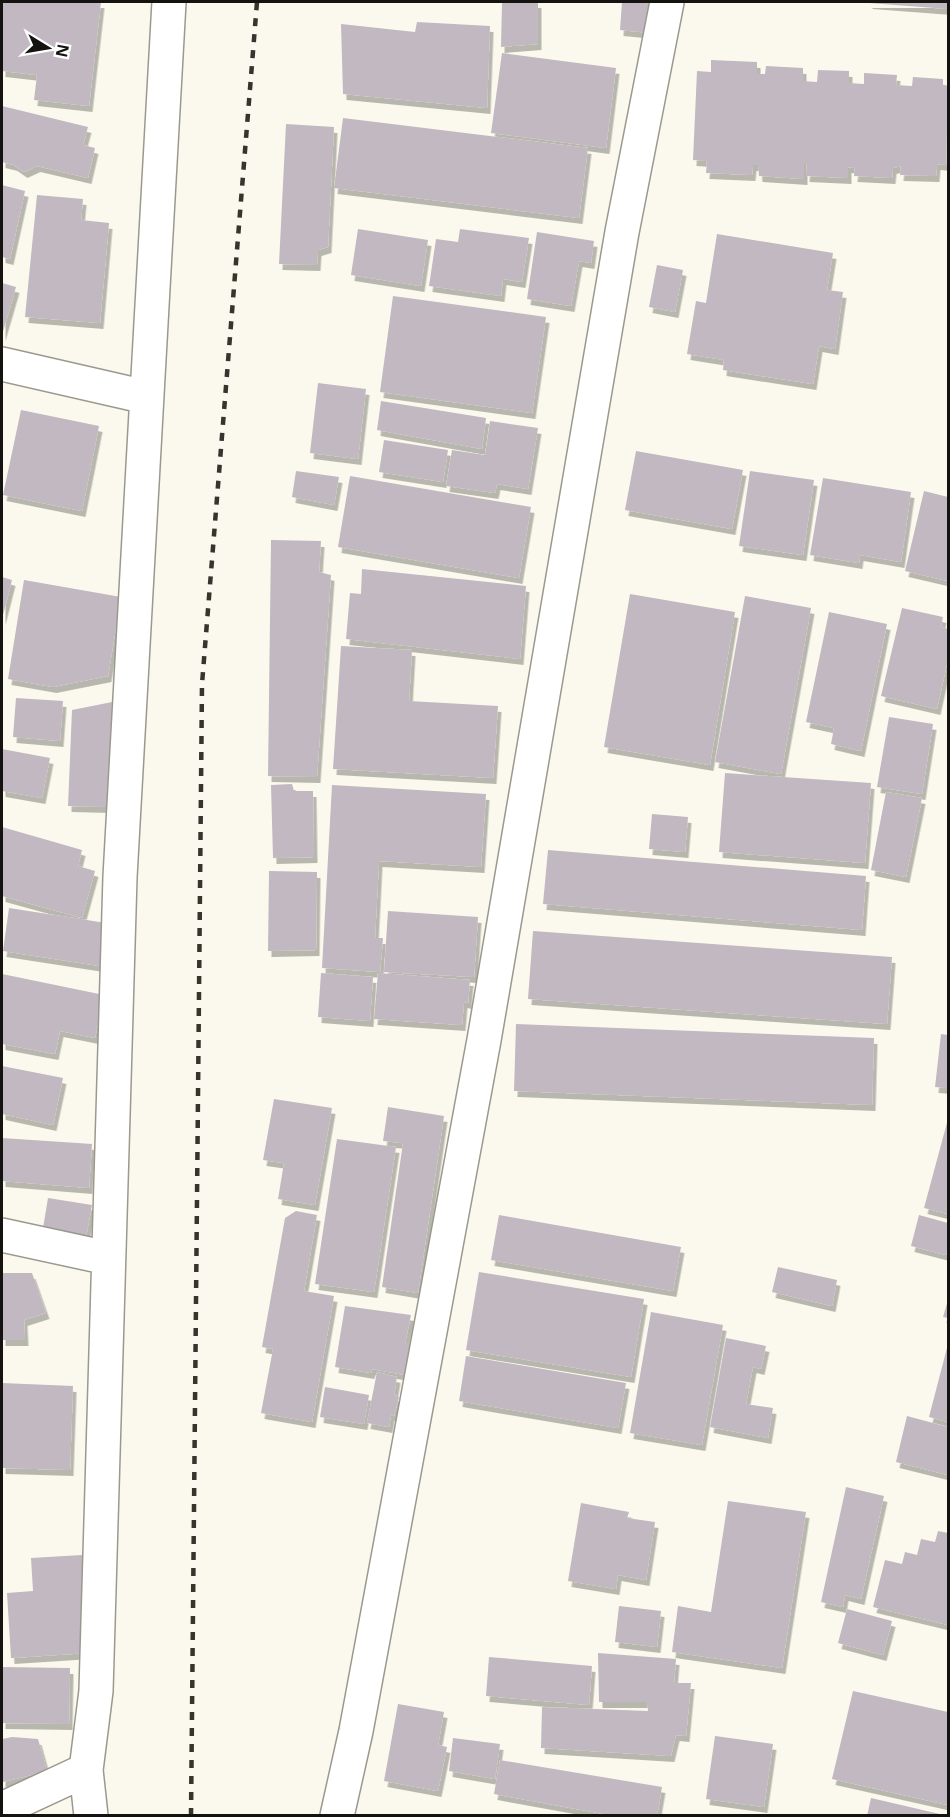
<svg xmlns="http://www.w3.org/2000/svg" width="950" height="1817" viewBox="0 0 950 1817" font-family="'Noto Sans',sans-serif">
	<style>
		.building { fill: #c1b8c1; filter: url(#shadow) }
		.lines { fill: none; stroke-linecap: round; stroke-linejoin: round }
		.minor-casing { stroke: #9b998e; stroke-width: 36 }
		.minor { stroke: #fff; stroke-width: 33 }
		.rail { stroke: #36342f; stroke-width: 4.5; stroke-dasharray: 8 8; stroke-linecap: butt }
	</style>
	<defs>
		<filter id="shadow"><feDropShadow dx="3.5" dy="6" stdDeviation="0" flood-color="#0004"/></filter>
	</defs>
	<rect width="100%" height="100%" fill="#fbf9ed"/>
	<path class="building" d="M 2,2 L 101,2 L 89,106 L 34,100 L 37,75 L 2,71 Z
		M 502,2 L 538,2 L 538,44 L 501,47 Z
		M 622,2 L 653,2 L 651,33 L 620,30 Z
		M 869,2 L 948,2 L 948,9 L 869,3 Z
		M 417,22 L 490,26 L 487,108 L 343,94 L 341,24 L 415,32 Z
		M 502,53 L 616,68 L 606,148 L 491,133 Z
		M 711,60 L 757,62 L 757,74 L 765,74 L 766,66 L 803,68 L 803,81 L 817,82 L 818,70 L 849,71 L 849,83 L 864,84 L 864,73 L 897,75 L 896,85 L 912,86 L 913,77 L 943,79 L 943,85 L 948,86 L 946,165 L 937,164 L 936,176 L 900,175 L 901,166 L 893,168 L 892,178 L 854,176 L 855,168 L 848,167 L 848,178 L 806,176 L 807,164 L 804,164 L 804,179 L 759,176 L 758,165 L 753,165 L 752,175 L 706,173 L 707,161 L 693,160 L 697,71 L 711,72 Z
		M 2,106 L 88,127 L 83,145 L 95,148 L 88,178 L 37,166 L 24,172 L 14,165 L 2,162 Z
		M 343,118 L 588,148 L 579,218 L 334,188 Z
		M 286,124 L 334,127 L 328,247 L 318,250 L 317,265 L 279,264 Z
		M 2,185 L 25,191 L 10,259 L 2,257 Z
		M 37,195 L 83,199 L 81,220 L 109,223 L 100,323 L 25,317 Z
		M 358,229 L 428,240 L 421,286 L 351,275 Z
		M 460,229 L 529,238 L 522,282 L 503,279 L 501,296 L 429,286 L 436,239 L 458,242 Z
		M 537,232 L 594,241 L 591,263 L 579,261 L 571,306 L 527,299 Z
		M 717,234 L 833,253 L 827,290 L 843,292 L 835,349 L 819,346 L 813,384 L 723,370 L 724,360 L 687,354 L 696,301 L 706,303 Z
		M 657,265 L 683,270 L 675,312 L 649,307 Z
		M 2,283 L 16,287 L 2,335 Z
		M 393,296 L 546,317 L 532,413 L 380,392 Z
		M 318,383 L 366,389 L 358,459 L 310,453 Z
		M 381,401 L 486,418 L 482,449 L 377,430 Z
		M 21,410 L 99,426 L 82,511 L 3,495 Z
		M 490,421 L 538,428 L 528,489 L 497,484 L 495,493 L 446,486 L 452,450 L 485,455 Z
		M 384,440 L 448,450 L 443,482 L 379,472 Z
		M 636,451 L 743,470 L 732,529 L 625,510 Z
		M 296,471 L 339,477 L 334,505 L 292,497 Z
		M 750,471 L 814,480 L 803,555 L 739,546 Z
		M 350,476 L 531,507 L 519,578 L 338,547 Z
		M 823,478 L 911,492 L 901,562 L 860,555 L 859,563 L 810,555 Z
		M 924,491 L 948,497 L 948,581 L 905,571 Z
		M 271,540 L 321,541 L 319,572 L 331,575 L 317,777 L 268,776 Z
		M 362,569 L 526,586 L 520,659 L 346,639 L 350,593 L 361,594 Z
		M 2,577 L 12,580 L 2,619 Z
		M 24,580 L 121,597 L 108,676 L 53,687 L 8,679 Z
		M 630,594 L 735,612 L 710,765 L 604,747 Z
		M 745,596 L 811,608 L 781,774 L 715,762 Z
		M 902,608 L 943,617 L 941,627 L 948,629 L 948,659 L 937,709 L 881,696 Z
		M 829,612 L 887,624 L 861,751 L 831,744 L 834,728 L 806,722 Z
		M 341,646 L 412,650 L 409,701 L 498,706 L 493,778 L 333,769 Z
		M 16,698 L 63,701 L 60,741 L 13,737 Z
		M 112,702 L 108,807 L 68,806 L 72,710 Z
		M 889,717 L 933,724 L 922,794 L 877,787 Z
		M 2,749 L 50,758 L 42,798 L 2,791 Z
		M 725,773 L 871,783 L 865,863 L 719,852 Z
		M 292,784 L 294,791 L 313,791 L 314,857 L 273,858 L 271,785 Z
		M 332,785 L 486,794 L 481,867 L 379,861 L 375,938 L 383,938 L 380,972 L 322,968 Z
		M 886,792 L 922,798 L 906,877 L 871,870 Z
		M 652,814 L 688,817 L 685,852 L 649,849 Z
		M 2,827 L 82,850 L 78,866 L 95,871 L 82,918 L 2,896 Z
		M 548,850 L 866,876 L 862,930 L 543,904 Z
		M 269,871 L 317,872 L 316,950 L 268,951 Z
		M 9,908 L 106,923 L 100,966 L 3,951 Z
		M 388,911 L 478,917 L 474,977 L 384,972 Z
		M 533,931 L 892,957 L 887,1024 L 528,999 Z
		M 321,973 L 373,977 L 370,1021 L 318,1017 Z
		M 378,973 L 470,980 L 468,1003 L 464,1002 L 462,1025 L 374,1019 Z
		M 2,974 L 104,995 L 95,1038 L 60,1031 L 55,1054 L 2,1044 Z
		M 516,1024 L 874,1038 L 872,1105 L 514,1091 Z
		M 941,1034 L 948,1035 L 948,1088 L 935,1087 Z
		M 2,1066 L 63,1078 L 53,1125 L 2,1114 Z
		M 274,1099 L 332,1108 L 315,1205 L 278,1199 L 284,1163 L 263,1160 Z
		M 388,1107 L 444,1116 L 418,1293 L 382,1287 L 403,1143 L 383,1141 Z
		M 948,1119 L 948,1214 L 924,1208 Z
		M 2,1138 L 92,1144 L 89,1188 L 2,1181 Z
		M 337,1139 L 396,1147 L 374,1292 L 315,1284 Z
		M 48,1198 L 92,1205 L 85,1242 L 42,1234 Z
		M 296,1211 L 317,1215 L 304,1291 L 334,1296 L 312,1422 L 261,1413 L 273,1349 L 262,1347 L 285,1218 Z
		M 499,1215 L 681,1247 L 673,1291 L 491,1260 Z
		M 919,1215 L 948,1223 L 948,1243 L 946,1255 L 911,1246 Z
		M 778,1267 L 837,1280 L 832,1306 L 772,1292 Z
		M 479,1272 L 644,1299 L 631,1377 L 466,1350 Z
		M 2,1273 L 32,1273 L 46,1313 L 24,1320 L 25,1340 L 2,1340 Z
		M 948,1300 L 948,1318 L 943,1317 Z
		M 345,1306 L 411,1315 L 405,1343 L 411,1343 L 405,1375 L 372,1369 L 371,1373 L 335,1367 Z
		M 651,1312 L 723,1325 L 702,1445 L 630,1433 Z
		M 726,1338 L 766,1346 L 761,1369 L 753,1367 L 746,1404 L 773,1408 L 768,1438 L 710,1427 Z
		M 948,1344 L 948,1422 L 929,1417 Z
		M 466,1356 L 626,1383 L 618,1428 L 459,1401 Z
		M 377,1372 L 397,1377 L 394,1395 L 399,1397 L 394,1416 L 391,1415 L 389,1427 L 367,1423 Z
		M 2,1383 L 73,1386 L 70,1470 L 2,1468 Z
		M 325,1387 L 369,1395 L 364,1424 L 320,1417 Z
		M 907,1416 L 948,1427 L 948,1475 L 896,1462 Z
		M 846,1487 L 884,1496 L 861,1599 L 845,1595 L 843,1607 L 821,1602 Z
		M 728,1501 L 806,1512 L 782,1668 L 672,1652 L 678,1606 L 711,1612 Z
		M 581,1503 L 629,1512 L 627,1518 L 655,1522 L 646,1580 L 618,1575 L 616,1589 L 568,1581 Z
		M 938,1531 L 948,1533 L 948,1625 L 873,1607 L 885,1560 L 902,1564 L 905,1552 L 917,1555 L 921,1539 L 935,1542 Z
		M 82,1555 L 88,1653 L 11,1658 L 7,1593 L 33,1591 L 31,1558 Z
		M 619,1606 L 661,1611 L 657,1647 L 615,1642 Z
		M 847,1609 L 892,1621 L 883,1655 L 838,1643 Z
		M 598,1653 L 676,1659 L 674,1683 L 691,1683 L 686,1736 L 676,1735 L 671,1756 L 541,1748 L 542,1707 L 648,1711 L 647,1702 L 599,1702 Z
		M 489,1657 L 592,1666 L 589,1705 L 486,1696 Z
		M 2,1667 L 70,1668 L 69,1724 L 2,1723 Z
		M 853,1691 L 948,1712 L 948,1805 L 832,1779 Z
		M 398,1704 L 444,1712 L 438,1745 L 447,1747 L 438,1791 L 384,1781 Z
		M 715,1736 L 773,1744 L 764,1807 L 706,1799 Z
		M 12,1737 L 38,1739 L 47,1771 L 3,1782 L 2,1780 L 2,1739 Z
		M 453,1738 L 500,1744 L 495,1779 L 449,1771 Z
		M 500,1760 L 662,1787 L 657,1816 L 615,1816 L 494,1794 Z
		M 871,1798 L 944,1815 L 944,1816 L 867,1816 Z"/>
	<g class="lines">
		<g class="minor-casing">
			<path id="minor" d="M 2,364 L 146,397
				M 2,1235 L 108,1258
				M 2,1809 L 86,1770
				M 91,1816 L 86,1770 L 96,1691 L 120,877 L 169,2
				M 337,1816 L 356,1731 L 484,1040 L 622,232 L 667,2"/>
		</g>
		<use href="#minor" class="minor"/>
		<path class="rail" d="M 191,1816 L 202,684 L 257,2"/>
	</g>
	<rect width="950" height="1817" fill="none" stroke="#14130f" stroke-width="6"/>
	<g transform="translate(48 48) rotate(101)" stroke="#ffffff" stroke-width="4.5" paint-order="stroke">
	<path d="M0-4.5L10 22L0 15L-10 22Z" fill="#14130f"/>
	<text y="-9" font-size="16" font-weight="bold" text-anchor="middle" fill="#14130f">N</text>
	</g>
</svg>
